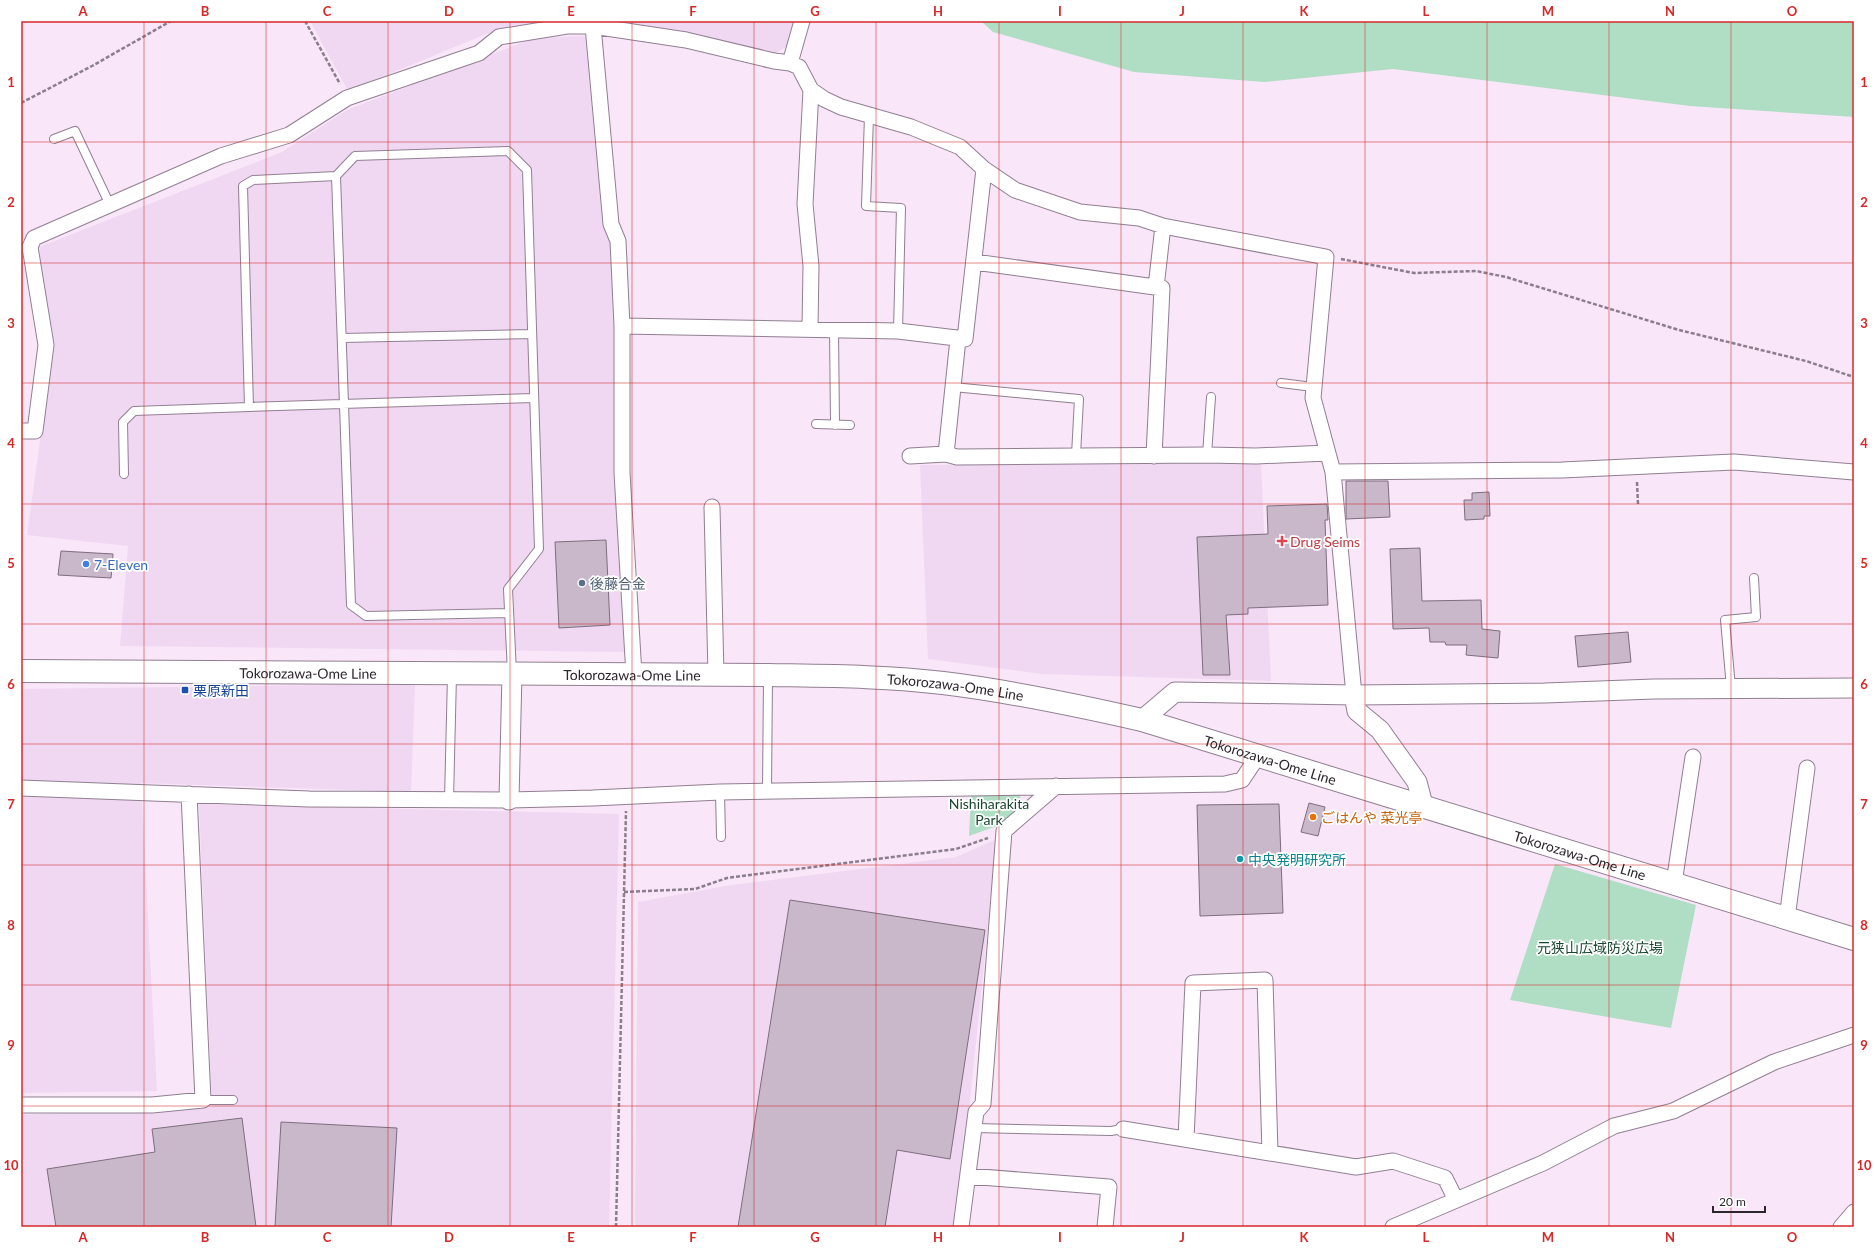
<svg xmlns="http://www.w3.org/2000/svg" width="1875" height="1248" viewBox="0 0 1875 1248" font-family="Lato,'Noto Sans JP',sans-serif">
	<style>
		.built { fill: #f0d8f2 }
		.green { fill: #b0dec5 }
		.building { fill: #c9b7ca; stroke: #7e6d7f }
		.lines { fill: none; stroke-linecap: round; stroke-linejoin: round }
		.service-casing { stroke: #907f91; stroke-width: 10 }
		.minor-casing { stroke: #907f91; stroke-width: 17 }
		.tertiary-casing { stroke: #907f91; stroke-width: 21 }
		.secondary-casing { stroke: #907f91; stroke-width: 24 }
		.path { stroke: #8b7e8b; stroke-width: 2.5; stroke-dasharray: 4 2; stroke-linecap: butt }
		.service { stroke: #fff; stroke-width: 8 }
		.minor { stroke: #fff; stroke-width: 15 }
		.tertiary { stroke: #fff; stroke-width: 19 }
		.secondary { stroke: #fff; stroke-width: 22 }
		.grid { fill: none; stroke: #d62828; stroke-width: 1; stroke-opacity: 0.55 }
		.health-dot { fill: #e0444e; stroke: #fff; stroke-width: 1.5 }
		.shop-dot { fill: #3f7fe0; stroke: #fff; stroke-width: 1.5 }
		.service-dot { fill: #5c6f8a; stroke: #fff; stroke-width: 1.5 }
		.transit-dot { fill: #1a4fb4; stroke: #fff; stroke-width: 1.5 }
		.food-dot { fill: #e8710a; stroke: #fff; stroke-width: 1.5 }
		.culture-dot { fill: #0f9aa8; stroke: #fff; stroke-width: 1.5 }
		.labels { text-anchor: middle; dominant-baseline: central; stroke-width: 3.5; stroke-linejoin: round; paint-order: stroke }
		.health-label { font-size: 14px; fill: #be3a42; stroke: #fff; text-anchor: start }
		.shop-label { font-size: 14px; fill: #366cbe; stroke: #fff; text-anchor: start }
		.service-label { font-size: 14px; fill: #4e5e75; stroke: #fff; text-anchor: start }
		.street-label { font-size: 14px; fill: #2c252c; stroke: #fff }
		.transit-label { font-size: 14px; fill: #164399; stroke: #fff; text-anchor: start }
		.park-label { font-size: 14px; fill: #194631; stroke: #fff }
		.food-label { font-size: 14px; fill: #c56008; stroke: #fff; text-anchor: start }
		.culture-label { font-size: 14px; fill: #0d838f; stroke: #fff; text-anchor: start }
		.neatline { fill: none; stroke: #d62828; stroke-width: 1.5 }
		.grid-label { font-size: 13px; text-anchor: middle; font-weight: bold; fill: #d62828 }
	</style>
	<rect width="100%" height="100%" fill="#f9e6f9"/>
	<path class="built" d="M 310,21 L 578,21 L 496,30 L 355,88 L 347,89 Z
		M 605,21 L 794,21 L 788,46 L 774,54 Z
		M 586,36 L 603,223 L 611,243 L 625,652 L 120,646 L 128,546 L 27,535 L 53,346 L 39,247 L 282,152 L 347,110 L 534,38 Z
		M 1261,463 L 1271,681 L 1042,674 L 928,659 L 920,465 Z
		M 415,684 L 411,792 L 141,783 L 157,1091 L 21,1093 L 21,689 Z
		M 199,804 L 619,814 L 609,1227 L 21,1227 L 21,1115 L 212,1106 Z
		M 997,839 L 957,1227 L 635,1227 L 638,902 L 731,885 L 956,857 Z"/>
	<path class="green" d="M 981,21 L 1854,21 L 1854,117 L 1690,106 L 1393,69 L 1264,82 L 1134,72 L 993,32 Z
		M 1019,793 L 1024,807 L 997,826 L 969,836 L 971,795 Z
		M 1555,864 L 1696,905 L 1671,1028 L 1510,1000 Z"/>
	<path class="building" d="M 1346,481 L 1388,481 L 1390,517 L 1346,519 Z
		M 1489,492 L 1490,516 L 1484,516 L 1484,519 L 1465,520 L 1464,500 L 1472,500 L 1472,493 Z
		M 1327,504 L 1328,520 L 1325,520 L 1328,605 L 1248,608 L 1248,614 L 1226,615 L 1230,675 L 1203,675 L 1197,537 L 1268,534 L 1267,506 Z
		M 606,540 L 610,625 L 559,628 L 555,542 Z
		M 1420,548 L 1422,601 L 1481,600 L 1482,629 L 1500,631 L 1498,658 L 1466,655 L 1467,645 L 1446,645 L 1445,642 L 1430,642 L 1429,628 L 1393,629 L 1390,549 Z
		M 61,551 L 113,554 L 111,578 L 58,575 Z
		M 1628,632 L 1631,662 L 1578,667 L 1575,636 Z
		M 1309,803 L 1325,807 L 1318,836 L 1301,832 Z
		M 1279,804 L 1283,913 L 1200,916 L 1197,805 Z
		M 790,900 L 985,930 L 950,1159 L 897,1150 L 885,1227 L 738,1227 Z
		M 242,1118 L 256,1227 L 56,1227 L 47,1169 L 155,1152 L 152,1129 Z
		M 281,1122 L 397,1128 L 391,1227 L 275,1227 Z"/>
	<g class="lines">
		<g class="service-casing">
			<path id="service" d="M 869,116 L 866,206 L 901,208 L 898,331
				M 54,139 L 75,131 L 110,205
				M 336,176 L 351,605 L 366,616 L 509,613
				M 834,329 L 835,425
				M 342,338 L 532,334
				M 1281,383 L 1313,387
				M 953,387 L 1079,399 L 1076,455
				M 249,407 L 534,398
				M 816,424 L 850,425
				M 1207,455 L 1211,397
				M 124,474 L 123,422 L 134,411 L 249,407 L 243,186 L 253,180 L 336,176 L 355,156 L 508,151 L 527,170 L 539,549 L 508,589 L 512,673
				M 1731,688 L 1725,620 L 1756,617 L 1754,578
				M 767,791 L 768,676
				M 720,792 L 721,837
				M 449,800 L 452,675
				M 203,1100 L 233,1100
				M 974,1128 L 1111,1131 L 1123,1129"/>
		</g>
		<g class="minor-casing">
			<path id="minor" d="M 593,26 L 611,224 L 618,241 L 622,326 L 622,473 L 634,675
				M 790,63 L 802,21
				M 811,90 L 824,99 L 841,107 L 911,127 L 960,147 L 984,169 L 1015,190 L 1080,212 L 1139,218 L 1163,226 L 1326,257 L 1313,398 L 1333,472 L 1354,695
				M 975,262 L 1162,288 L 1154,456
				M 1156,287 L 1163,226
				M 622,326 L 898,331 L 965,339 L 984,169
				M 21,431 L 35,431 L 46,345 L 30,247 L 34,238 L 221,156 L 289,135 L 347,98 L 479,53 L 499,37 L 567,26 L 593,26 L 686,40 L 774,61 L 790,63 L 799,67 L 811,90 L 805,204 L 811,266 L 810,328
				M 946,454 L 958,339
				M 910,456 L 946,454 L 957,457 L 1207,455 L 1256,456 L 1328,453
				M 1333,472 L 1562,470 L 1734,462 L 1854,472
				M 712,507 L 716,675
				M 21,788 L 309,799 L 509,800 L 593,798 L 720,792 L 1225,784 L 1242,780 L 1258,756
				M 1674,883 L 1693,757
				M 1787,918 L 1807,768
				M 21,1105 L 152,1105 L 203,1100 L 189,794
				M 1123,1129 L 1356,1167 L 1393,1161 L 1445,1178 L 1456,1200
				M 1186,1139 L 1193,983 L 1265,980 L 1270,1153
				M 968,1176 L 1109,1187 L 1105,1227
				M 961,1227 L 976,1112 L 983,1104 L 1004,831 L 1056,786
				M 1393,1227 L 1543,1163 L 1614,1126 L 1673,1111 L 1774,1062 L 1854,1035
				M 1841,1227 L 1854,1212"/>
		</g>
		<g class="tertiary-casing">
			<path id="tertiary" d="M 1354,695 L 1357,711 L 1380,730 L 1417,782 L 1423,805
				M 1142,720 L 1175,692 L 1354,695 L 1545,693 L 1654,689 L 1854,688
				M 509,800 L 512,673"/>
		</g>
		<g class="secondary-casing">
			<g id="secondary">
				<path id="s1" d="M 21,671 L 768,675 C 826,676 885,676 943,683 C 1010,691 1076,705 1142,720 L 1854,939"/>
			</g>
		</g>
		<path class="path" d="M 305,21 L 340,84
			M 21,103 L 92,66 L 171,21
			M 1341,259 L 1414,273 L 1476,271 L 1506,277 L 1679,330 L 1806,361 L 1854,377
			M 1637,482 L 1638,504
			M 624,892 L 695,889 L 727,878 L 956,849 L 988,838
			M 616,1227 L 626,811"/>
		<use href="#service" class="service"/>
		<use href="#minor" class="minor"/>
		<use href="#tertiary" class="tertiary"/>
		<use href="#secondary" class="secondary"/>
	</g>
	<path class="grid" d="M 144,21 L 144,1227M 266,21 L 266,1227M 388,21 L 388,1227M 510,21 L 510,1227M 632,21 L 632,1227M 754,21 L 754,1227M 876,21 L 876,1227M 999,21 L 999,1227M 1121,21 L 1121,1227M 1243,21 L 1243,1227M 1365,21 L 1365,1227M 1487,21 L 1487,1227M 1609,21 L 1609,1227M 1731,21 L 1731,1227M 21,142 L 1854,142M 21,263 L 1854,263M 21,383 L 1854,383M 21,504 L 1854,504M 21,624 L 1854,624M 21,744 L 1854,744M 21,865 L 1854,865M 21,985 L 1854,985M 21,1106 L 1854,1106"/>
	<path class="health-dot" d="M1280 535h4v4h4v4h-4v4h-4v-4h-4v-4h4z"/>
	<circle class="shop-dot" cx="86" cy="564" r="4"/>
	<circle class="service-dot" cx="582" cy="583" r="4"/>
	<rect class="transit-dot" x="181" y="686" width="8" height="8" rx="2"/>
	<circle class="food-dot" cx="1313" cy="817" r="4"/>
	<circle class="culture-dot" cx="1240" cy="859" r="4"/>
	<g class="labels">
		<g class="health-label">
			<text x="1290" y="541">Drug Seims</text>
		</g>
		<g class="shop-label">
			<text x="94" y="564">7-Eleven</text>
		</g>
		<g class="service-label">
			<text x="590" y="583">後藤合金</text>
		</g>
		<g class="street-label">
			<text stroke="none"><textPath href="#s1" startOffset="287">Tokorozawa-Ome Line</textPath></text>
			<text stroke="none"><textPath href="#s1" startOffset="611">Tokorozawa-Ome Line</textPath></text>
			<text stroke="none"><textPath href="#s1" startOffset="935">Tokorozawa-Ome Line</textPath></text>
			<text stroke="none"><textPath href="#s1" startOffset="1259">Tokorozawa-Ome Line</textPath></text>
			<text stroke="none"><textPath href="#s1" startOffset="1583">Tokorozawa-Ome Line</textPath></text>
		</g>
		<g class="transit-label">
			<text x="193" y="690">栗原新田</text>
		</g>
		<g class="park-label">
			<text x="989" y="803">Nishiharakita<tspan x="989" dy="16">Park</tspan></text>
			<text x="1600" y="947">元狭山広域防災広場</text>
		</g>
		<g class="food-label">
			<text x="1321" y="817">ごはんや 菜光亭</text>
		</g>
		<g class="culture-label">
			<text x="1248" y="859">中央発明研究所</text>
		</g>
	</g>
	<rect width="1875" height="1248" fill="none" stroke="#ffffff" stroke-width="44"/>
	<path d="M1713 1206v6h52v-6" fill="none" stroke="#2c252c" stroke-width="2"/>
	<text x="1719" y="1206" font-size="12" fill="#2c252c" stroke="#ffffff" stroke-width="3" paint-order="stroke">20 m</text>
	<rect x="22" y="22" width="1831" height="1204" class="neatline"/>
	<g class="grid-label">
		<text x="83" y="16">A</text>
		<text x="205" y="16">B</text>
		<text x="327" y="16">C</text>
		<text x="449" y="16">D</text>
		<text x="571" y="16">E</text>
		<text x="693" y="16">F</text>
		<text x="815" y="16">G</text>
		<text x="938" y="16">H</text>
		<text x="1060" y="16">I</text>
		<text x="1182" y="16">J</text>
		<text x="1304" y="16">K</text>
		<text x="1426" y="16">L</text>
		<text x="1548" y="16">M</text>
		<text x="1670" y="16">N</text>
		<text x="1792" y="16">O</text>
		<text x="11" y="87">1</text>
		<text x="1864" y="87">1</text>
		<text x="11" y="207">2</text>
		<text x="1864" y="207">2</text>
		<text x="11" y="328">3</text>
		<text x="1864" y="328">3</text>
		<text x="11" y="448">4</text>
		<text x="1864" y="448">4</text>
		<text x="11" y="568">5</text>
		<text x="1864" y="568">5</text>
		<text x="11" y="689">6</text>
		<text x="1864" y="689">6</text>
		<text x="11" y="809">7</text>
		<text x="1864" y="809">7</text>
		<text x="11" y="930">8</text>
		<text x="1864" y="930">8</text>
		<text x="11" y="1050">9</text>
		<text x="1864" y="1050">9</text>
		<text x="11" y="1170">10</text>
		<text x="1864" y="1170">10</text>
		<text x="83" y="1242">A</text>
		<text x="205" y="1242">B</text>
		<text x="327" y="1242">C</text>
		<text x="449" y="1242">D</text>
		<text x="571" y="1242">E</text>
		<text x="693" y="1242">F</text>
		<text x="815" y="1242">G</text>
		<text x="938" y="1242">H</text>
		<text x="1060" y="1242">I</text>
		<text x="1182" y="1242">J</text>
		<text x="1304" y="1242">K</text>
		<text x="1426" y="1242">L</text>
		<text x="1548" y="1242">M</text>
		<text x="1670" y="1242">N</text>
		<text x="1792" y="1242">O</text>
	</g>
</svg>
